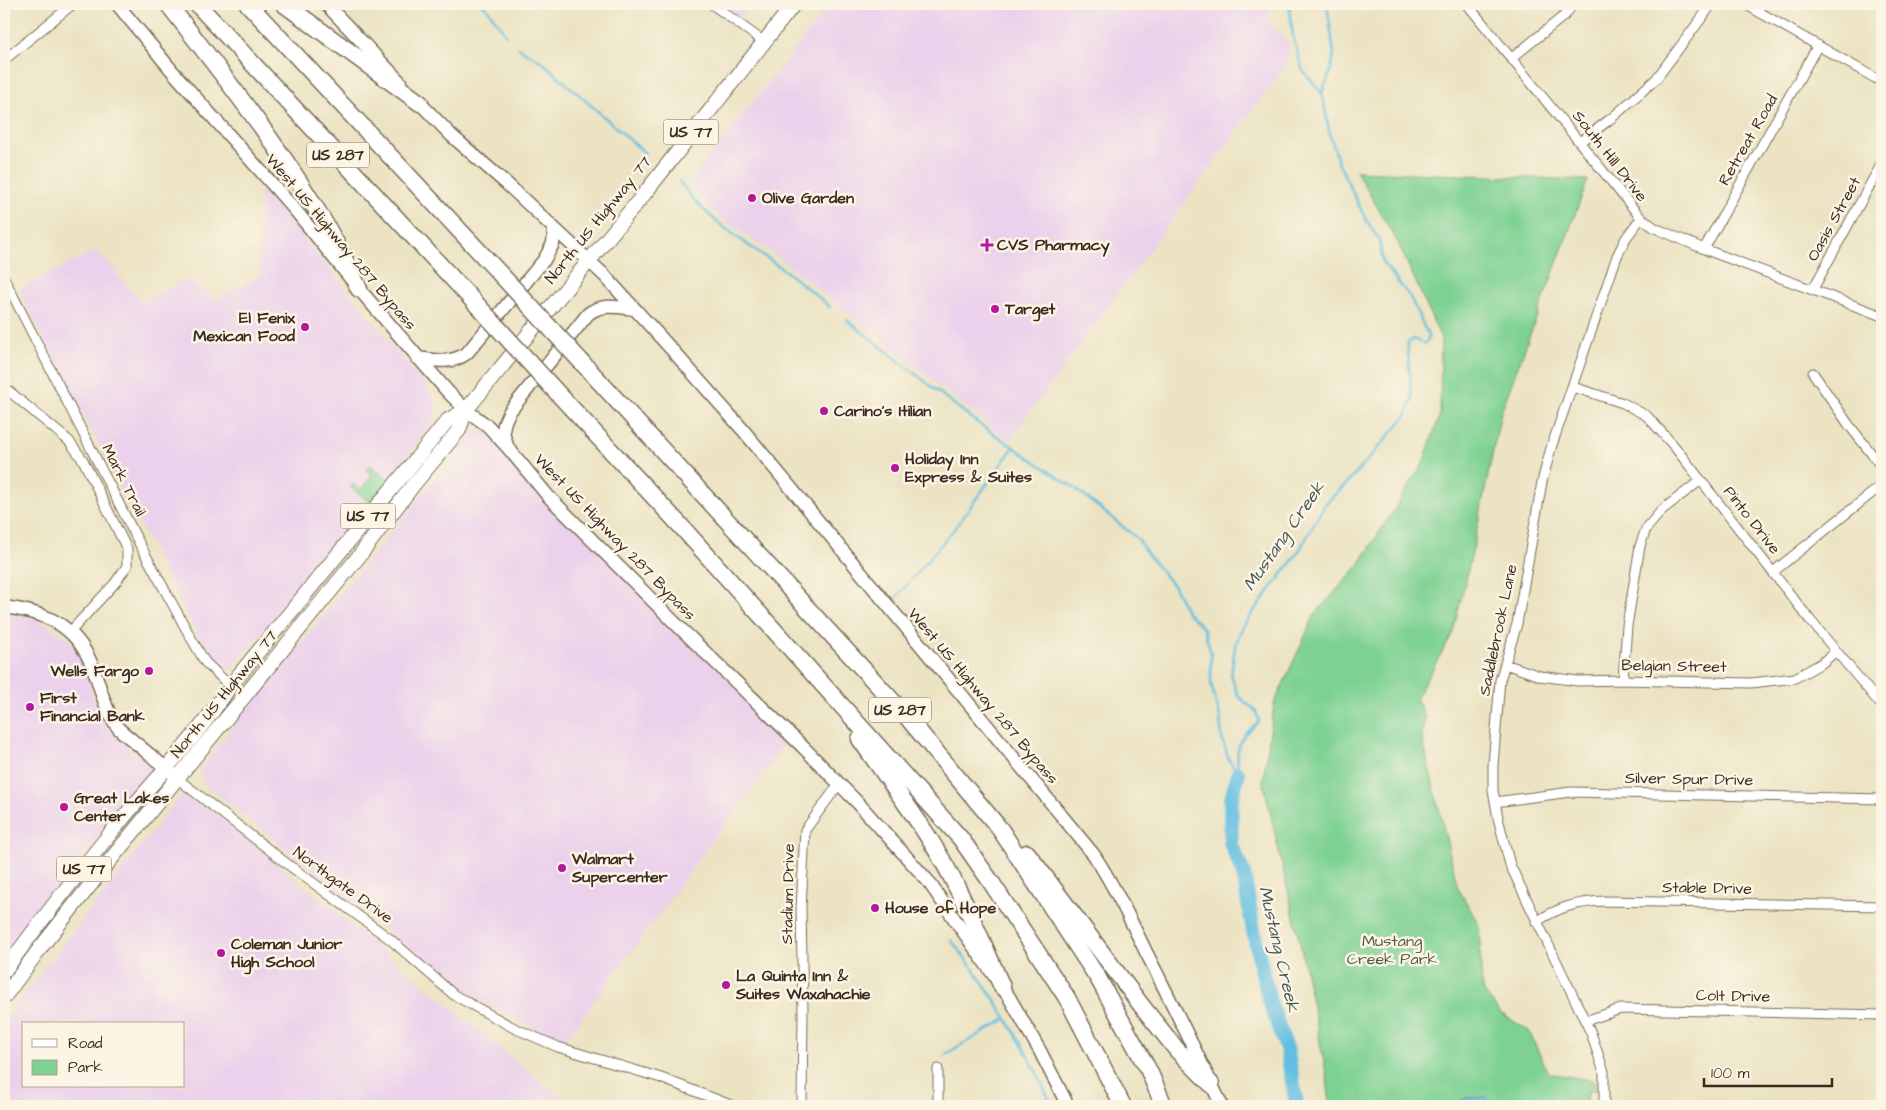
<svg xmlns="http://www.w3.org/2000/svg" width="1886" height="1110" viewBox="0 0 1886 1110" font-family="'Architects Daughter',sans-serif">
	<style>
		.built { fill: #ebd1eb; fill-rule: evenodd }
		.green { fill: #7dd193; stroke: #5c7e58 }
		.water { fill: #63bfe1; stroke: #4f7480 }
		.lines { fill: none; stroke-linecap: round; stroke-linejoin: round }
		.stream { stroke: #63bfe1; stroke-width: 2.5 }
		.river { stroke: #63bfe1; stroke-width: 15 }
		.street-casing { stroke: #796b57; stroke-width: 11 }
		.secondary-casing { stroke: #796b57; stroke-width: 15 }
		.primary-casing { stroke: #796b57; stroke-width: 16 }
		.highway-casing { stroke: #796b57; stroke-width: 19 }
		.street { stroke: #fff; stroke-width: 9 }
		.secondary { stroke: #fff; stroke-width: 12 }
		.primary { stroke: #fff; stroke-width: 14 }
		.highway { stroke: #fff; stroke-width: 16 }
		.highway-bridge-casing { stroke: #796b57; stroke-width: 19; stroke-linecap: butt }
		.highway-bridge { stroke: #fff; stroke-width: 16 }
		.poi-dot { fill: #b5179e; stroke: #fcf5e5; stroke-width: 2 }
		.labels { text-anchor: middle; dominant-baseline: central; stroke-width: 5; stroke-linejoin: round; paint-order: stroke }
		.shield { fill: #fcf5e5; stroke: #75675a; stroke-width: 1 }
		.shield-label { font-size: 15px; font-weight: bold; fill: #3b2a1e }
		.street-label { font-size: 16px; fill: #3b2a1e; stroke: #fcf5e5 }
		.poi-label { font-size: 16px; font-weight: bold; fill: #3b2a1e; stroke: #fcf5e5; text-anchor: start }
		.park-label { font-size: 16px; fill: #4f5c41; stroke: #fcf5e5 }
		.water-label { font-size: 18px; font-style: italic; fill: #475758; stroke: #fcf5e5 }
	</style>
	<rect width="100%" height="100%" fill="#fcf5e5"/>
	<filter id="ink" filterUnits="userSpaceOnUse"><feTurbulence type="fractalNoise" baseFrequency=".02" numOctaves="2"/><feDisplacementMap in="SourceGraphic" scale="10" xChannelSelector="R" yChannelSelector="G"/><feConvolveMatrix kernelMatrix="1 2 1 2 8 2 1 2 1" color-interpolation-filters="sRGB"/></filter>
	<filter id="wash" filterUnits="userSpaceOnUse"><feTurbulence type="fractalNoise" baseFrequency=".0096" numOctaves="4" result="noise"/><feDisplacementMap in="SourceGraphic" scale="20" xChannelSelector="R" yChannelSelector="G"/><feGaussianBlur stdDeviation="1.12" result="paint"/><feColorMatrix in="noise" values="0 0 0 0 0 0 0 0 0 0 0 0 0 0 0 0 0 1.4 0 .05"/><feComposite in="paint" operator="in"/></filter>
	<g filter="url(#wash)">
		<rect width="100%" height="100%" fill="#ebe3c2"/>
		<path class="built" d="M 698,4 L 750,4 L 733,26 L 712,11 Z
			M 831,4 L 1267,4 L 1270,26 L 1290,43 L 1288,62 L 1009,441 L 769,250 L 720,217 L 690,190 L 694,176 Z
			M 262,188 L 428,388 L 435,401 L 436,411 L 434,420 L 420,439 L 230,671 L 213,659 L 205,649 L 18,289 L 97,250 L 142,302 L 185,279 L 216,299 L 259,276 L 260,192 Z
			M 480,430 L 489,435 L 787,740 L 565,1041 L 533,1028 L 488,1006 L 456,986 L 203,783 L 200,768 L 471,433 Z
			M 4,610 L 39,619 L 69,641 L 80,653 L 95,702 L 107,727 L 121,741 L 149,763 L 152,768 L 4,957 Z
			M 190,792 L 540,1081 L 572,1106 L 4,1106 L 4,1020 L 182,794 ZM 24,1024 L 184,1024 L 184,1086 L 24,1086 Z"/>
		<path class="green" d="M 1356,171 L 1588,180 L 1501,412 L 1471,558 L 1453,633 L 1416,698 L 1425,716 L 1422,738 L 1458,888 L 1479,925 L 1482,988 L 1499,1012 L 1529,1031 L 1548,1073 L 1595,1081 L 1595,1091 L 1588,1091 L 1587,1106 L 1330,1106 L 1327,1077 L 1302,953 L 1263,781 L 1274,704 L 1315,614 L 1358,566 L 1423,464 L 1440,414 L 1441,338 L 1398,243 Z
			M 370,465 L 389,480 L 389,487 L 378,500 L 369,502 L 350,487 L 353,484 L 360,490 L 372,475 L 366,470 Z"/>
		<path class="water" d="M 1487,1097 L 1497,1106 L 1457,1106 L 1466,1098 Z"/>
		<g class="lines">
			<path class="stream" d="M 481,4 L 487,8 L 506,35
				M 519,48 L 542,62 L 645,153
				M 1322,93 L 1330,73 L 1334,54 L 1327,4
				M 679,181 C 706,221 750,245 788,273 C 802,284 816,295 830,307
				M 847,320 L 979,424 L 1076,489 L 1138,539 L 1146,552 L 1175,588 L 1186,611 L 1204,629 L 1211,653 L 1211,684 L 1220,717 L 1222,739 L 1229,760 L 1237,772
				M 896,598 L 955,528 L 1013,448
				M 1238,774 C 1236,744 1237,742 1259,721 L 1256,711 L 1238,696 L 1231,675 L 1235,646 L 1243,626 L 1298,553 L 1325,504 L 1350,480 L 1406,416 L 1412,399 L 1407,343 L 1414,339 L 1424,344 L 1428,340 L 1428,335 L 1410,297 L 1383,263 L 1379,240 L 1365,218 L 1339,164 L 1330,135 L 1322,93 L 1303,71 L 1293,37 L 1289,4
				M 951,940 C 990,988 1028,1049 1052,1106
				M 944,1055 L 1006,1019"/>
			<path class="river" d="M 1238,774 L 1231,800 L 1231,844 L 1243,872 L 1255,939 L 1269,1000 L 1287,1050 L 1297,1106"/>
		</g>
	</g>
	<g filter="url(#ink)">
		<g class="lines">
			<g class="street-casing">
				<path id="street" d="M 712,4 L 764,42
					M 1467,4 L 1641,218 L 1655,228 L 1704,249 L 1882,316
					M 1745,4 L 1882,82
					M 1512,58 L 1565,15 L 1573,4
					M 4,60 L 73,4
					M 1580,142 L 1613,117 L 1656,79 L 1712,4
					M 1704,249 L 1818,45
					M 4,278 L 138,541 L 191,638 L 205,662 L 230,686
					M 1813,289 L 1882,163
					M 1813,373 L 1849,425 L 1882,467
					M 4,387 L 69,441 L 83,460 L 127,549 L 127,566 L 115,583 L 70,632
					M 1573,387 L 1623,403 L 1647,416 L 1674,446 L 1810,620 L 1882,706
					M 1773,572 L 1882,485
					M 1505,664 L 1540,676 L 1578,681 L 1623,680 L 1751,683 L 1795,678 L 1822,663 L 1836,651
					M 1623,680 L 1627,626 L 1640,546 L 1646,529 L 1662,510 L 1701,480
					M 178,779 L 290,866 L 390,939 L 454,995 L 514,1028 L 558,1047 L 661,1078 L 733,1106
					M 1495,802 L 1571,792 L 1882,799
					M 1536,922 C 1559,907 1577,902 1604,901 L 1882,906
					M 1585,1021 L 1621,1009 L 1882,1015
					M 802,1106 L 803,1012 L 801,909 L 805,830 L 839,784
					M 938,1106 L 938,1069
					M 1604,1106 L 1604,1072 L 1591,1033 L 1510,865 L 1498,818 L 1493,790 L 1493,765 L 1500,680 L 1517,624 L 1542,482 L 1551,448 L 1617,256 L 1626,238 L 1641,218"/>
			</g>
			<g class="secondary-casing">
				<path id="secondary" d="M 117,4 L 173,72 L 296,211 L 359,289 L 448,392 L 466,410 L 488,426 L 509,449 L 548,496 L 675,623 L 804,748 L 858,803 L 928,881 L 1009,997 L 1040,1051 L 1068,1106
					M 326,4 L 400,82
					M 414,97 L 452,136 L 507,184 L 604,275 L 673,351 L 743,430 L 1094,855 C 1114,886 1130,919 1146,952 C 1172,1003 1197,1054 1222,1106
					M 417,358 C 436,360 450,365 467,353 L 544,260 L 553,244 L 554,229
					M 507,445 C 501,432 503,423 510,411 L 588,314 C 602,303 618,307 635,309
					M 4,607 C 50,613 79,627 95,673 C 102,693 106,713 120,730 L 173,774"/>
			</g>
			<g class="primary-casing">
				<path id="primary" d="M 4,971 C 41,921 79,871 119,823 C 156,778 198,736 230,686 L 448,420 L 466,410
					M 4,997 L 41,947 L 107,864 L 360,555 L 414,484 L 459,430 L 466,410 L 645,193 L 794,4"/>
			</g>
			<g class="highway-casing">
				<path id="highway" d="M 168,4 C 237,93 312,186 359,289
					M 197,4 L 478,306
					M 248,4 L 503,277
					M 284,4 L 420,103
					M 577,357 L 907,717 L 1000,829 L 1098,978 L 1149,1071 L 1164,1106
					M 551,386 L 679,524 L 961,839 L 991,882 L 1067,998 L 1123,1106
					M 860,739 C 891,784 926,828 951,876 C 970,912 986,950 1002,987
					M 1027,853 L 1141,1005 L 1177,1050 L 1211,1084"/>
			</g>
			<use href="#street" class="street"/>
			<use href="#secondary" class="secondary"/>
			<use href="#primary" class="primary"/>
			<use href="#highway" class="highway"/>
			<g class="highway-bridge-casing">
				<path id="highway-bridge" d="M 503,277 L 577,357
					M 478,306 L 551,386"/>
			</g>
			<use href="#highway-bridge" class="highway-bridge"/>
		</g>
	</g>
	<g class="poi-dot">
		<circle cx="752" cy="198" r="5"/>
		<path d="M984.5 237.5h5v5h5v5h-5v5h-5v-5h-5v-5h5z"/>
		<circle cx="995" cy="309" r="5"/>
		<circle cx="305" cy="327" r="5"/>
		<circle cx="824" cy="411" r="5"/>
		<circle cx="895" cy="468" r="5"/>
		<circle cx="149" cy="671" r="5"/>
		<circle cx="30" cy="707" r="5"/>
		<circle cx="64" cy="807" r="5"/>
		<circle cx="562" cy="868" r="5"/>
		<circle cx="875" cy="908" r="5"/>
		<circle cx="221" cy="953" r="5"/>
		<circle cx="726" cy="985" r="5"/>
	</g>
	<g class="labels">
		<g class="shield">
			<rect x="663.5" y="119.5" width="55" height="25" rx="4"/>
			<rect x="307" y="142.5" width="62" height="25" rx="4"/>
			<rect x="340.5" y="503.5" width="55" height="25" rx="4"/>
			<rect x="869" y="697.5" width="62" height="25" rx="4"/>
			<rect x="56.5" y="856.5" width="55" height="25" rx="4"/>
		</g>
		<g class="shield-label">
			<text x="691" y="132">US 77</text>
			<text x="338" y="155">US 287</text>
			<text x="368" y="516">US 77</text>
			<text x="900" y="710">US 287</text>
			<text x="84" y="869">US 77</text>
		</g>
		<g class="street-label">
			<text transform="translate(1748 140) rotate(-60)">Retreat Road</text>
			<text transform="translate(1610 156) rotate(52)">South Hill Drive</text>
			<text transform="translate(1834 219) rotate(-61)">Oasis Street</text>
			<text transform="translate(598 220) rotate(-51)">North US Highway 77</text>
			<text transform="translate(341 242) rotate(50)">West US Highway 287 Bypass</text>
			<text transform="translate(124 480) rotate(63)">Mark Trail</text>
			<text transform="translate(1752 520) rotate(52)">Pinto Drive</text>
			<text transform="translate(615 537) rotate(46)">West US Highway 287 Bypass</text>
			<text transform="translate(1498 630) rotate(-78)">Saddlebrook Lane</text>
			<text transform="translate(1674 666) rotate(1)">Belgian Street</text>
			<text transform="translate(224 694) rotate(-51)">North US Highway 77</text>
			<text transform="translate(983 696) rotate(50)">West US Highway 287 Bypass</text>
			<text transform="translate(1689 779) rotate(1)">Silver Spur Drive</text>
			<text transform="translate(343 885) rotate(36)">Northgate Drive</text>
			<text transform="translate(1707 888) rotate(1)">Stable Drive</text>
			<text transform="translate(788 894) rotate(-89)">Stadium Drive</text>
			<text transform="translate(1733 996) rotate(1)">Colt Drive</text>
		</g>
		<g class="poi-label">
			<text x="762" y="198">Olive Garden</text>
			<text x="997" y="245">CVS Pharmacy</text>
			<text x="1005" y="309">Target</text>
			<text x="295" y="318" text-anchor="end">El Fenix<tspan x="295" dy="18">Mexican Food</tspan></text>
			<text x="834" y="411">Carino's Itilian</text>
			<text x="905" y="459">Holiday Inn<tspan x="905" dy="18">Express &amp; Suites</tspan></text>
			<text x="139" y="671" text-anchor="end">Wells Fargo</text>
			<text x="40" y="698">First<tspan x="40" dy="18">Financial Bank</tspan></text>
			<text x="74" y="798">Great Lakes<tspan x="74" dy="18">Center</tspan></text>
			<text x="572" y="859">Walmart<tspan x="572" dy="18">Supercenter</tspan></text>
			<text x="885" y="908">House of Hope</text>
			<text x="231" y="944">Coleman Junior<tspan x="231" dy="18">High School</tspan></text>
			<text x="736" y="976">La Quinta Inn &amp;<tspan x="736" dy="18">Suites Waxahachie</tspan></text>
		</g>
		<g class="park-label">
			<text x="1392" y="941">Mustang<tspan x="1392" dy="18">Creek Park</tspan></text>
		</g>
		<g class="water-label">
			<text transform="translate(1284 536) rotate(-55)">Mustang Creek</text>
			<text transform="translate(1279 949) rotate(77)">Mustang Creek</text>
		</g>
	</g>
	<rect width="1886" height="1110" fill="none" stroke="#fcf5e5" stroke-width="20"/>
	<rect x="22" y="1022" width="162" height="65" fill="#fcf5e5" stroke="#afa495"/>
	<rect x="32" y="1039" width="25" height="8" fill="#ffffff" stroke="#afa495"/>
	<text x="68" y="1048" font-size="15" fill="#3b2a1e">Road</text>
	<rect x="32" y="1060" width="25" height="15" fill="#7dd193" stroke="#afa495"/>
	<text x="68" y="1072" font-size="15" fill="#3b2a1e">Park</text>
	<path d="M1704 1078v8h128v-8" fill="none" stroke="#3b2a1e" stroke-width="2.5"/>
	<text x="1711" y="1078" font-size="15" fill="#3b2a1e" stroke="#fcf5e5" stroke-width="4" paint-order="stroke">100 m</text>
</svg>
